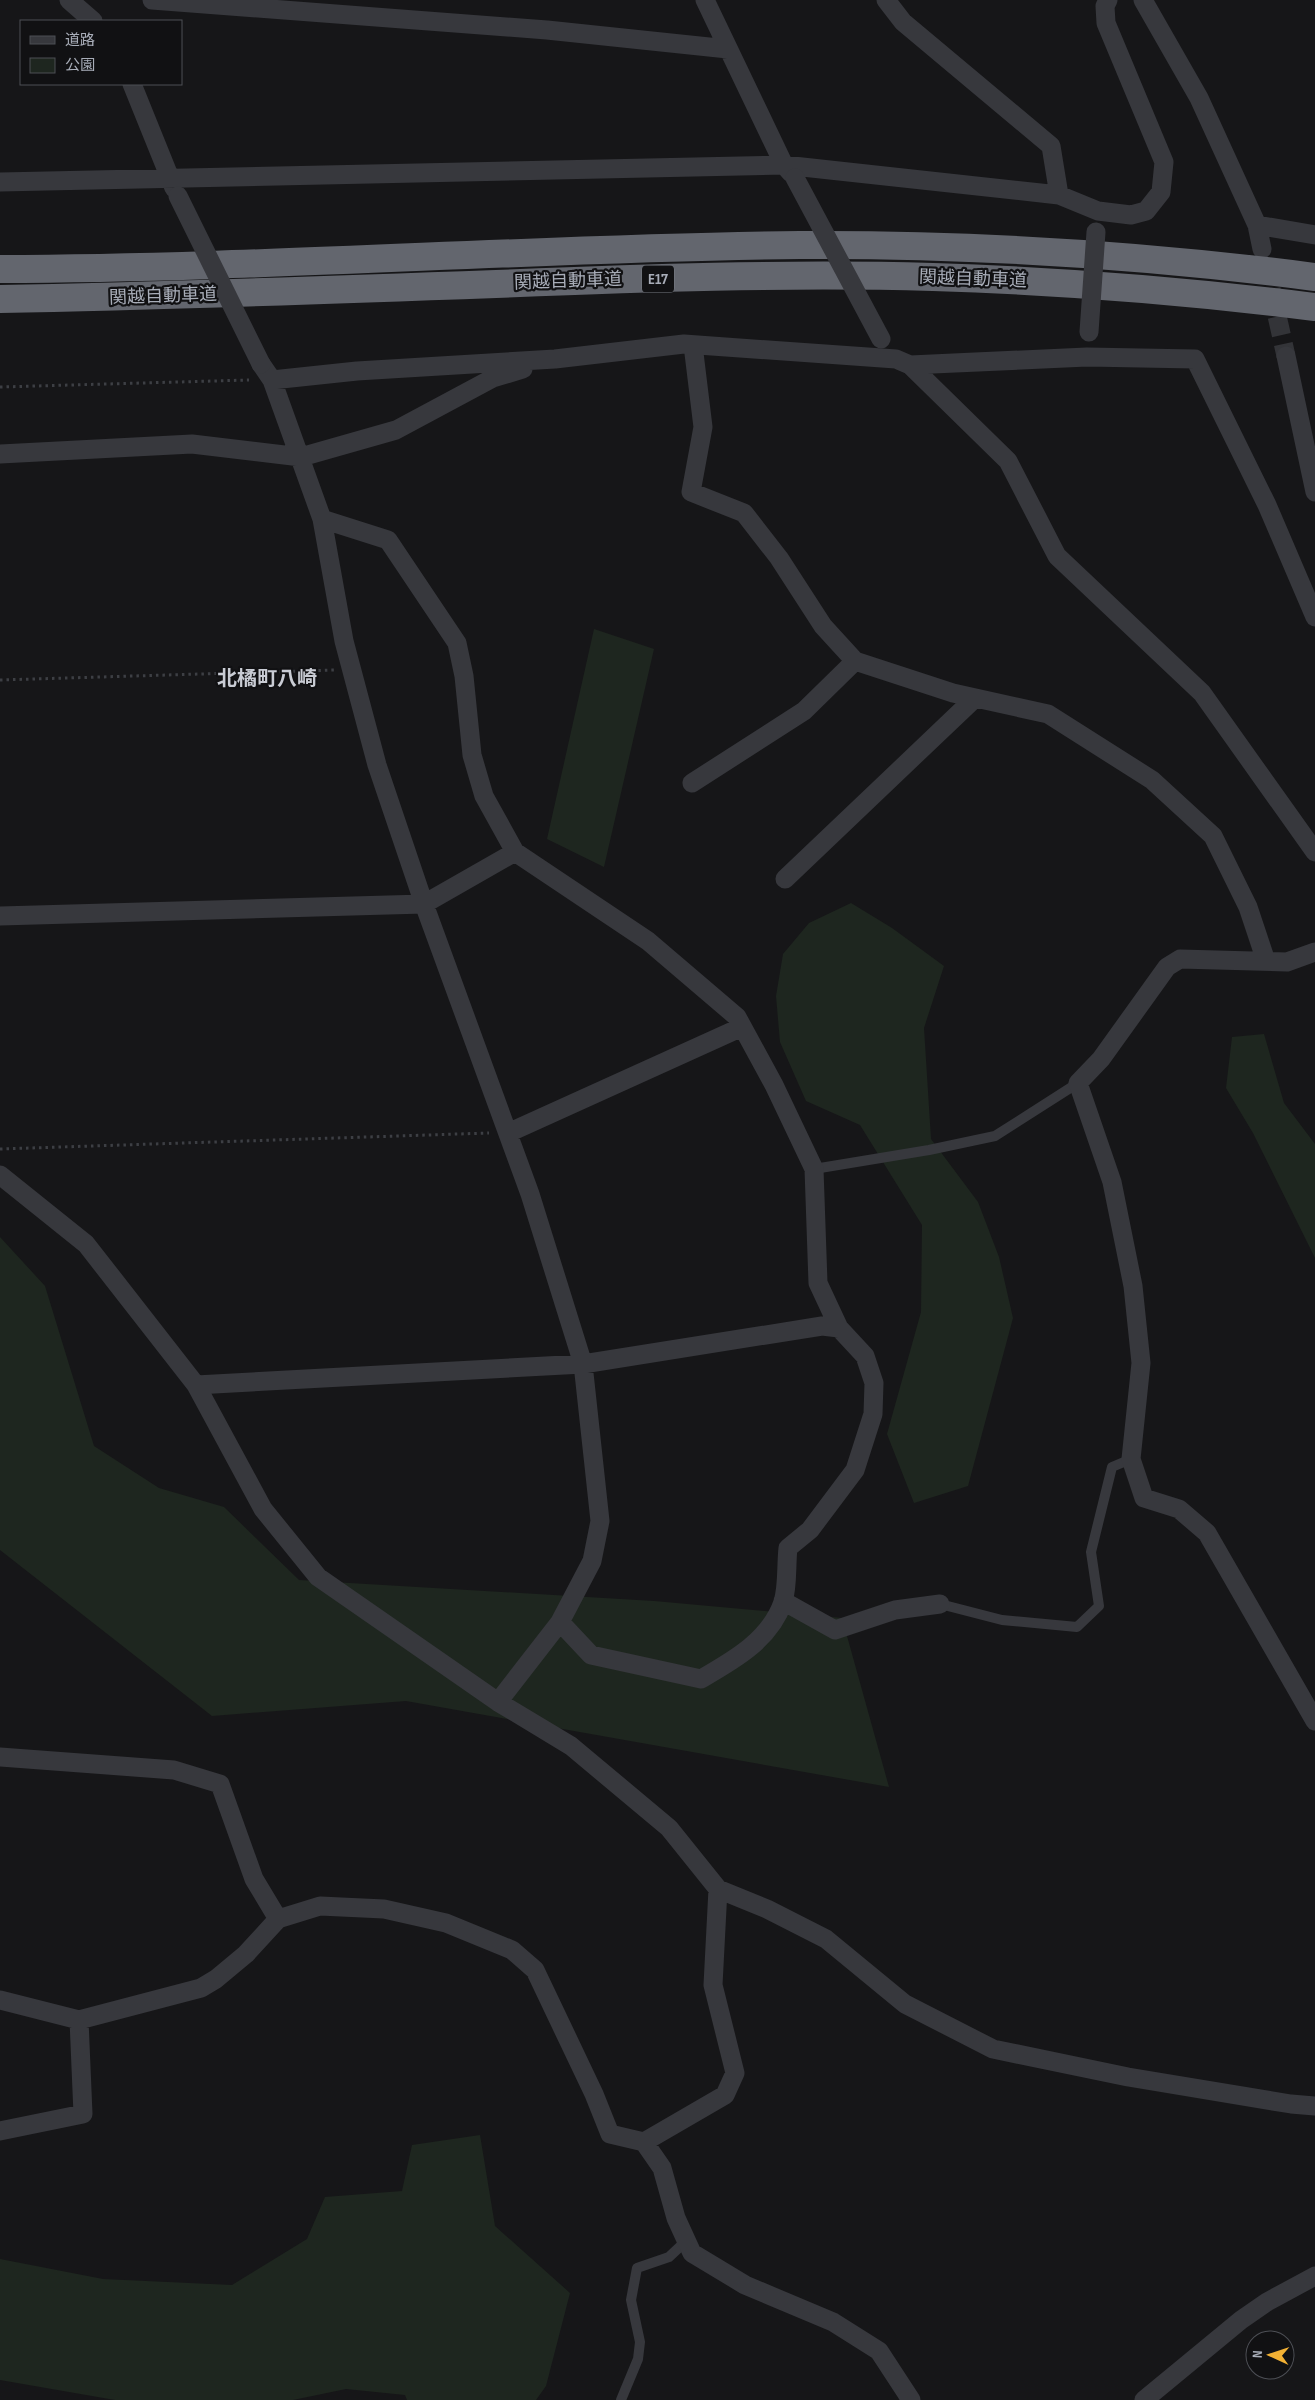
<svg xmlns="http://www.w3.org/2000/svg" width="1315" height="2400" viewBox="0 0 1315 2400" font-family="'Sofia Sans Condensed','Noto Sans JP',sans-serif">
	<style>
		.green { fill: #1e261f }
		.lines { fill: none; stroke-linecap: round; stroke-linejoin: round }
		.street-tunnel { stroke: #333438; stroke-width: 19; stroke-dasharray: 19 9; stroke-linecap: butt }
		.path { stroke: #3d3f44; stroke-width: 3; stroke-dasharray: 2.5 4; stroke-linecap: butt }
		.lane { stroke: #37383d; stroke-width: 10 }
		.street { stroke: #37383d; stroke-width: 19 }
		.highway { stroke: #63666e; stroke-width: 28 }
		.street-bridge { stroke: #37383d; stroke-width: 19 }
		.labels { text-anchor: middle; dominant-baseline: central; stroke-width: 4.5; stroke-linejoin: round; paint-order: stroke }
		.shield { fill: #111113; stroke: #7b7e86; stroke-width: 1 }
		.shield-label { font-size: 16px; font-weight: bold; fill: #a8adb8 }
		.street-label { font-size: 18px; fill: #a8adb8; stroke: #111113 }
		.quarter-label { font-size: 20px; font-weight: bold; fill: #c9ccd4; stroke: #111113 }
	</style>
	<rect width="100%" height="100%" fill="#161618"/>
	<path class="green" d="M 594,629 L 654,649 L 604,867 L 547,839 Z
		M 851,903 L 892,928 L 944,966 L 924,1028 L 931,1139 L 978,1202 L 999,1257 L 1013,1318 L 968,1486 L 914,1503 L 887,1434 L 921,1312 L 922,1225 L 860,1125 L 806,1101 L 780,1042 L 776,996 L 783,954 L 809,923 Z
		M 1264,1034 L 1284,1103 L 1315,1144 L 1315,1258 L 1253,1133 L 1226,1088 L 1232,1037 Z
		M 0,1237 L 45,1286 L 94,1446 L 159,1488 L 224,1507 L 299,1580 L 654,1601 L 842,1618 L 889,1787 L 406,1701 L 212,1716 L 0,1550 Z
		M 480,2135 L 495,2226 L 570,2293 L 546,2386 L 536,2400 L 407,2400 L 405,2395 L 346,2389 L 293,2400 L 115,2400 L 0,2380 L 0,2259 L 103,2279 L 232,2285 L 307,2239 L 325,2197 L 402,2191 L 412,2145 Z"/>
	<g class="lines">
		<path class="street-tunnel" d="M 1265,262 L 1286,356"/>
		<path class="path" d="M 0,387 L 249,380
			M 0,680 L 334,670
			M 0,1149 L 489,1133"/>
		<path class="lane" d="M 814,1169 L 929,1150 L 995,1136 L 1078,1083
			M 940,1604 L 1002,1620 L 1077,1627 L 1099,1606 L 1091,1552 L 1112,1467 L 1131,1459
			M 621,2400 L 638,2359 L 640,2342 L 631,2300 L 637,2268 L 669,2257 L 686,2241"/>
		<path class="street" d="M 69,0 L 93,21
			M 152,0 L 547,30 L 728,49
			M 705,0 L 784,165 L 791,173
			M 886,0 L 903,22 L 1051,146 L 1059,195
			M 1143,0 L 1199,98 L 1257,225 L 1262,249
			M 132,84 L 174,188
			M 0,182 L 784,165 L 1059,195 L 1098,211 L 1131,215 L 1146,211 L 1161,192 L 1164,162 L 1106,23 L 1105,6 L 1108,0
			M 1257,225 L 1315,235
			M 693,345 L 703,427 L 691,492 L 744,513 L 779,558 L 823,626 L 855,661 L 953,693 L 1048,714 L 1152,780 L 1213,836 L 1248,907 L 1266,961
			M 1286,356 L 1315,492
			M 261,364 L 272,380 L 322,519 L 388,540 L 457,643 L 464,676 L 472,755 L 484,796 L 515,852 L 648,941 L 737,1017 L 774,1085 L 814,1169 L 818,1283 L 839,1328 L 865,1356 L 874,1383 L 873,1414 L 855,1470 L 810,1530 L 788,1548 C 786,1565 788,1586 783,1602 C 770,1640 734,1660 701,1679 L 591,1655 L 560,1622
			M 910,365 L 1087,357 L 1195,359 L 1267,505 L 1315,617
			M 272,380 L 357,371 L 555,359 L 684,344 L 896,359 L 910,365 L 1008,461 L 1057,556 L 1202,693 L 1315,852
			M 0,454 L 192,444 L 301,457 L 396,430 L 493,378 L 523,369
			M 322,519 L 344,641 L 377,765 L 424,904 L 530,1194 L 583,1364 L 600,1521 L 592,1561 L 560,1622 L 498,1702
			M 692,783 L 804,711 L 855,661
			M 785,879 L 975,698
			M 0,916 L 424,904 L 515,852
			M 1315,952 L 1287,962 L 1180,959 L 1167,967 L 1101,1059 L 1078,1083 L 1112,1182 L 1133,1286 L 1141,1363 L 1131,1459 L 1144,1498 L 1179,1509 L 1207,1533 L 1315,1721
			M 508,1133 L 742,1027
			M 0,1175 L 86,1244 L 196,1385 L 263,1509 L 318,1577 L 498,1702 L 571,1746 L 669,1828 L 718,1889 L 767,1909 L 826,1939 L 905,2004 L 993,2049 L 1128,2077 L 1291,2104 L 1315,2106
			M 196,1385 L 583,1364 L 822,1326 L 839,1328
			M 783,1601 L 835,1630 L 895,1610 L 940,1604
			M 0,1757 L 174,1770 L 220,1784 L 254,1879 L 278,1919
			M 0,2000 L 79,2020 L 201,1988 L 216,1979 L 246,1954 L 278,1919 L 320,1906 L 384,1909 L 446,1923 L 512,1950 L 535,1970 L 594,2094 L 610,2134 L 644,2142 L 662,2168 L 676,2218 L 692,2253 L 745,2285 L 833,2322 L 879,2351 L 911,2400
			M 0,2131 L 83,2114 L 79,2020
			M 644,2142 L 725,2095 L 735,2073 L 713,1985 L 718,1889
			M 1144,2400 L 1241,2320 L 1267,2302 L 1315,2276"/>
		<path class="highway" d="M 0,269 C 267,268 533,248 800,245 C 972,244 1145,255 1315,277
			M 0,299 C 165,296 331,290 496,284 C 641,278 787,273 933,277 C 1061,281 1188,291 1315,307"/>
		<path class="street-bridge" d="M 795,178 L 881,339
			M 178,196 L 261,364
			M 1089,332 L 1096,232"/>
	</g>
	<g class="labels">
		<rect class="shield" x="642" y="265.5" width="32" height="27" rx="4"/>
		<g class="shield-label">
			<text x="658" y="279">E17</text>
		</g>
		<g class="street-label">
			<text transform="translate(973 279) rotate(2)">関越自動車道</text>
			<text transform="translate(568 281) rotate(-2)">関越自動車道</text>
			<text transform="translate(163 296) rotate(-2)">関越自動車道</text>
		</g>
		<g class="quarter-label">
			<text x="267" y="679">北橘町八崎</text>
		</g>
	</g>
	<rect x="20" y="20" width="162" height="65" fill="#111113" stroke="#4d4f55"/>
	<rect x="30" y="36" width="25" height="8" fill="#37383d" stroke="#4d4f55"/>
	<text x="65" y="45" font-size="15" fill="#a8adb8">道路</text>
	<rect x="30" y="58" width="25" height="15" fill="#1e261f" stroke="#4d4f55"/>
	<text x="65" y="70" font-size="15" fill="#a8adb8">公園</text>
	<g transform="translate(1270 2355) rotate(273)"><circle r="24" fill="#111113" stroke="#4d4f55"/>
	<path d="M0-4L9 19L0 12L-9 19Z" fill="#f2b134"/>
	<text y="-8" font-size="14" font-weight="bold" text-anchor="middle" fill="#a8adb8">N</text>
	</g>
</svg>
